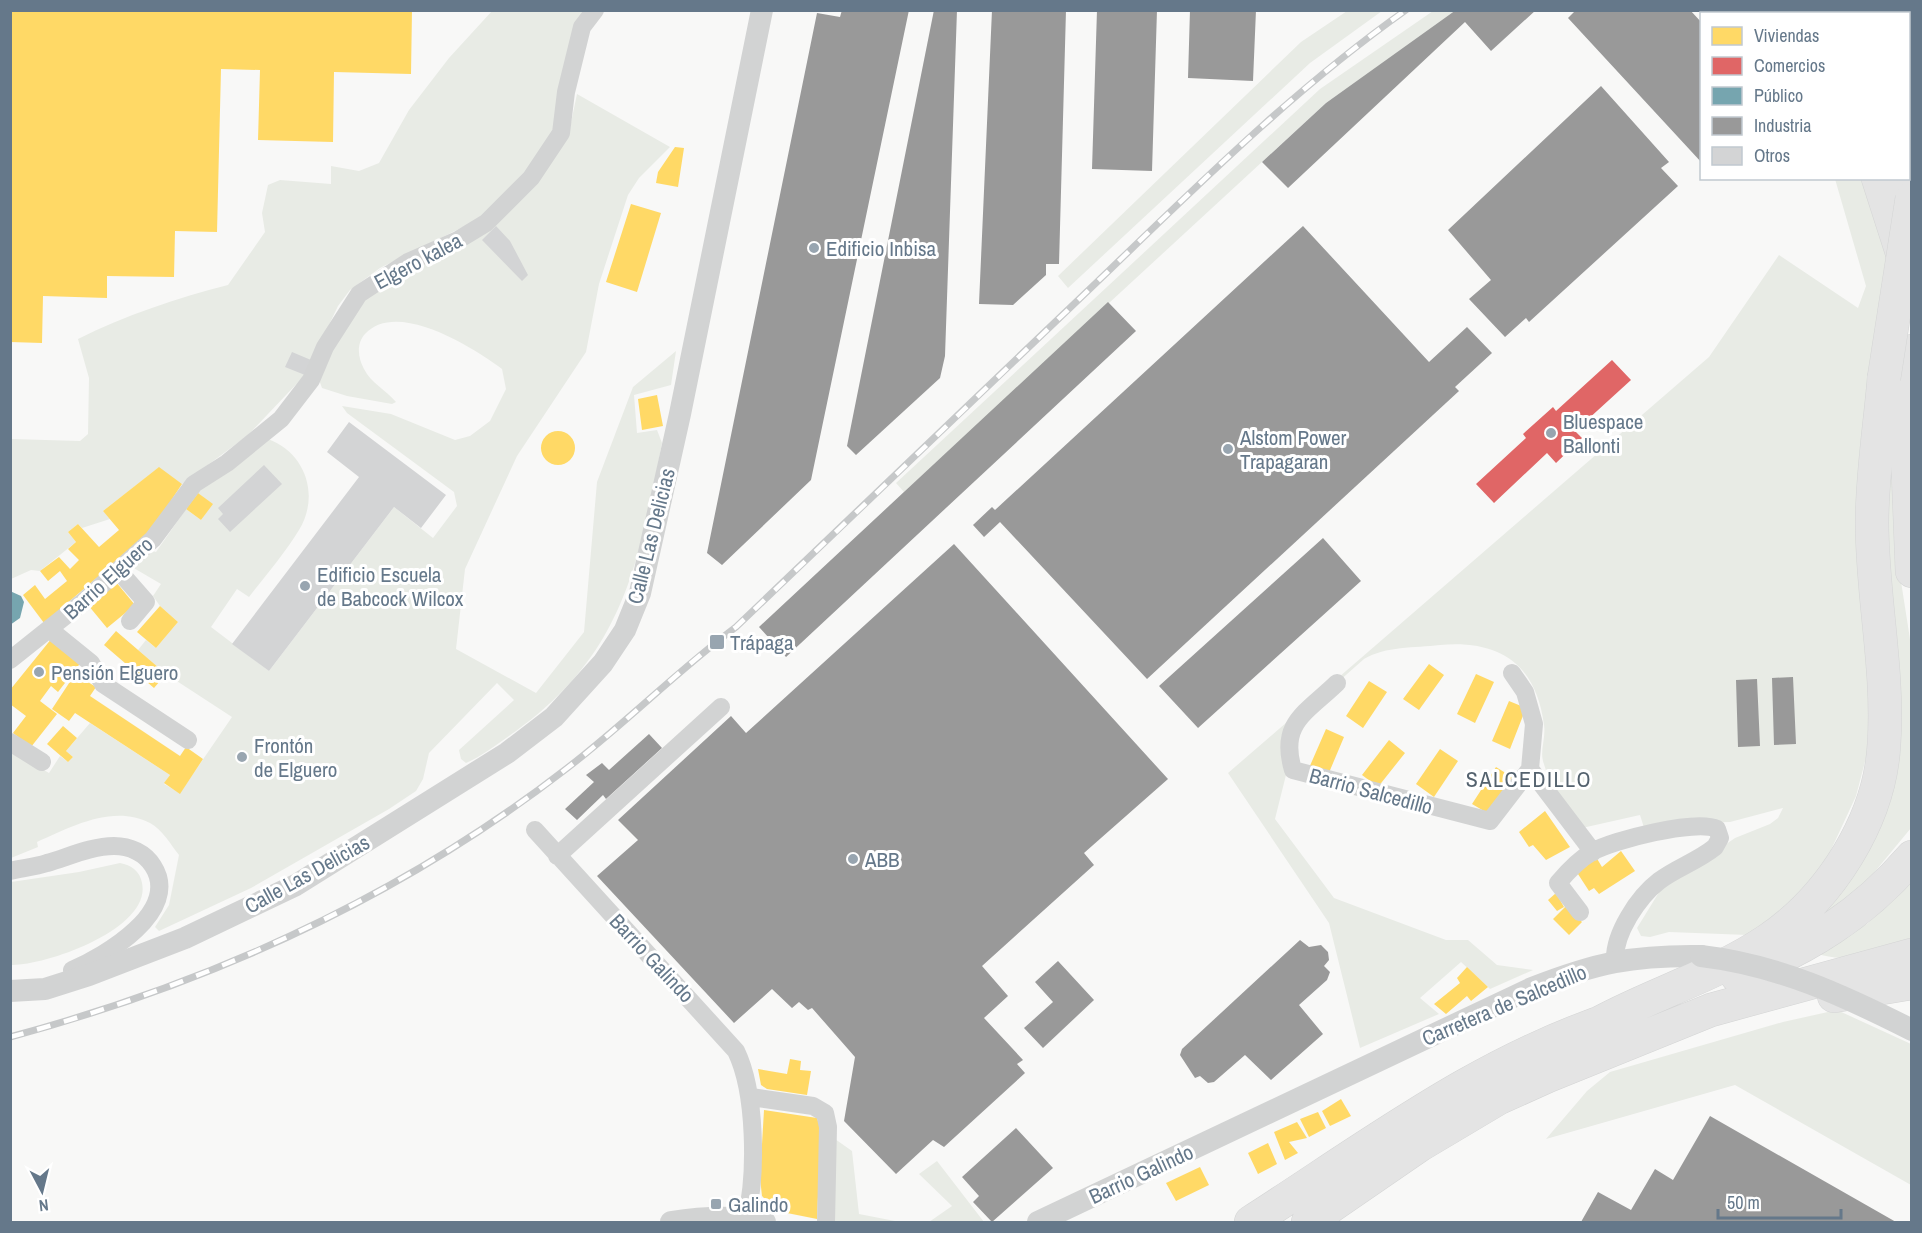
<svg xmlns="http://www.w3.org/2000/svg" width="1922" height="1233" viewBox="0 0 1922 1233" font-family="'Archivo Narrow',sans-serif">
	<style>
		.green { fill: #e8ebe5 }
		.homes { fill: #ffd966 }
		.shops { fill: #e06666 }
		.public { fill: #76a5af }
		.industry { fill: #999 }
		.building { fill: #d3d4d5 }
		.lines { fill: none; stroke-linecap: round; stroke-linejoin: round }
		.motorway-casing { stroke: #d4d5d5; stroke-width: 34 }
		.minor { stroke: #d2d3d3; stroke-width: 18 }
		.tertiary { stroke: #d2d3d3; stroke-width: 22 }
		.motorway { stroke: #e4e4e4; stroke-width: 33 }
		.rail-casing { stroke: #c6c8c9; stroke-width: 7 }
		.rail { stroke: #fff; stroke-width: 4.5; stroke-dasharray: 14; stroke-linecap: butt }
		.motorway-bridge-casing { stroke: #d4d5d5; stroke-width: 34; stroke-linecap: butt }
		.tertiary-bridge { stroke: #d2d3d3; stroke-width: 22 }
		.motorway-bridge { stroke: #e4e4e4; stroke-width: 33 }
		.poi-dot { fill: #98a5b0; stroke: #fff; stroke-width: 2 }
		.labels { text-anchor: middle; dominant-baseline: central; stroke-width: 6; stroke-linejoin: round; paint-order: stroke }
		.poi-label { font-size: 21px; fill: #65788a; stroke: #fff; text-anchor: start }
		.street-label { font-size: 21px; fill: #65788a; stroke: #fff }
		.neighbourhood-label { font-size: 22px; letter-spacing: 1.5px; fill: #54626e; stroke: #fff }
	</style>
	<rect width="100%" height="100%" fill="#f8f8f7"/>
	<path class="green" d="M 492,11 L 587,11 L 554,133 L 521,178 L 479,219 L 380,268 L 350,290 L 338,306 L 305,375 L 247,436 L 182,484 L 158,468 L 103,511 L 110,519 L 82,528 L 78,524 L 68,532 L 76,542 L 40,571 L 31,570 L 11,579 L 11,439 L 80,441 L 88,434 L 89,378 L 78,339 C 126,315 177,298 228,285 L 265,232 L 262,213 L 268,185 L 280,180 L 331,184 L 331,166 L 359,171 L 379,163 L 409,110 L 449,58 Z
		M 1347,11 L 1382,11 L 1310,63 L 1068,288 L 1058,276 L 1301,42 Z
		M 1433,11 L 1456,11 L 1326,103 L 904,492 L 896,483 L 1320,89 Z
		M 577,94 L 670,147 L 639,178 L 628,195 L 599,284 L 586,352 L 517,456 L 465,569 L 456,649 L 536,693 L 584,632 L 597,482 L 633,387 L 676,351 L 671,385 L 634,395 L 637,433 L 657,430 L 662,443 C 639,564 623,654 516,731 C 500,742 484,755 466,763 L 461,759 L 459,750 L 514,700 L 497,683 L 429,753 L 423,779 L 416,791 L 389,809 L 251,888 L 159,931 L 155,927 L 169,905 L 179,855 C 171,845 162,829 150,823 C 113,804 71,827 37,842 L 38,847 L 11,858 L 11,751 L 49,773 L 60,756 L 68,762 L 73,757 L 66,751 L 90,723 L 170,775 L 164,784 L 180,793 L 232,717 L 166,674 L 138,650 L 146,640 L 156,648 L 178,622 L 160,606 L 153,596 L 161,584 L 132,567 L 149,550 L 156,552 L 186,509 L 201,520 L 212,504 L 198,493 L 201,486 L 268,439 C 306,453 320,496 299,530 C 285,553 266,575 249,597 L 237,589 L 211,627 L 269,671 L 394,507 L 433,538 L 457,506 L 454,492 L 347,413 L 342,406 L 391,414 L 455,440 L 470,436 L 490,421 L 506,389 L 502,369 C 474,348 397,299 365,334 C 356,344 358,358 364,369 C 371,383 386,390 396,402 L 392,404 L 347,396 L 322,388 L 318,377 L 325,361 L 368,294 L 406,270 L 448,252 L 568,137 Z
		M 1835,179 L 1864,179 L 1889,250 L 1867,754 L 1856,796 L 1824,865 L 1786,906 L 1748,935 L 1669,932 L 1650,937 L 1641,936 L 1637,928 L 1661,889 L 1735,838 L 1770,824 L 1778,818 L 1783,808 L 1730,822 L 1698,823 L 1646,834 L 1640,815 L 1582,828 C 1566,806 1550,788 1543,761 C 1540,750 1546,737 1544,725 C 1536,664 1500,640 1440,645 C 1414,648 1386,646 1364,659 L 1286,728 L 1287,771 L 1275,819 L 1334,898 L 1446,940 L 1468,940 L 1497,965 L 1533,970 L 1490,989 L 1461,962 L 1420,998 L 1439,1014 L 1360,1048 L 1329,923 L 1228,773 L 1709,357 L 1779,255 L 1858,308 L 1866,286 Z
		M 1895,438 L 1900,575 L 1912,652 L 1911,828 L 1858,892 L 1818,917 L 1862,862 L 1891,622 L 1888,500 Z
		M 120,863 C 131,865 140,871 142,883 C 152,929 45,966 11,965 L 11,882 L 79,872 Z
		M 1911,882 L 1911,939 C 1879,949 1849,966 1816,953 L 1867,924 Z
		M 1837,1010 L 1911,1044 L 1911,1185 L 1735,1085 L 1546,1139 L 1587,1091 L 1610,1072 L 1783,1022 Z
		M 835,1139 L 852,1151 L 859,1214 L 900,1222 L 833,1222 Z
		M 937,1161 L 984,1222 L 929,1222 L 952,1206 L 919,1174 Z"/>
	<path class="homes" d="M 10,10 L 412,10 L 411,74 L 334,72 L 333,142 L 258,140 L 260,70 L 221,69 L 217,232 L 175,231 L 174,277 L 107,276 L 107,298 L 43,296 L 42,343 L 10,342 Z
		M 675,147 L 684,148 L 678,187 L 656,183 L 658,172 Z
		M 631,204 L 661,213 L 637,292 L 606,282 Z
		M 657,395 L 663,426 L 642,430 L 638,399 Z
		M541 448a17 17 0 1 1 34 0a17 17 0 1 1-34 0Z
		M 159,467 L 182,484 L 159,519 L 140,541 L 44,623 L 23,595 L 35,585 L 45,599 L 67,581 L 60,571 L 48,581 L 40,571 L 59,557 L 70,569 L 79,560 L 68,549 L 76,542 L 68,532 L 78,524 L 99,547 L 119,530 L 103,511 Z
		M 198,493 L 213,504 L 201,520 L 186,509 Z
		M 116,582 L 135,605 L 107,628 L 88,605 Z
		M 160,606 L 178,622 L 156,648 L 137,632 Z
		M 116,631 L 166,674 L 154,688 L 104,645 Z
		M 52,638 L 82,661 L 58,692 L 51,686 L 40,701 L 57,714 L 31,747 L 13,733 L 26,716 L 10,704 L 10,690 Z
		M 1429,664 L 1444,675 L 1419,710 L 1403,699 Z
		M 75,674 L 96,687 L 90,696 L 180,756 L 186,747 L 203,759 L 180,794 L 164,783 L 170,775 L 75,713 L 69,721 L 52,709 Z
		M 1476,674 L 1494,682 L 1475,723 L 1457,714 Z
		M 1369,681 L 1387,692 L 1363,728 L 1346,716 Z
		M 1509,701 L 1526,708 L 1510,749 L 1492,741 Z
		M 63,726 L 77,738 L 66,751 L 73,757 L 68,762 L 47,744 Z
		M 1326,729 L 1344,737 L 1328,775 L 1309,768 Z
		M 1389,740 L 1405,753 L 1378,787 L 1362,775 Z
		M 1440,749 L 1458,761 L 1434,797 L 1416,784 Z
		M 1496,767 L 1512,777 L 1489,814 L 1472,804 Z
		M 1545,811 L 1570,847 L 1546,860 L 1533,845 L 1529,847 L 1519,832 Z
		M 1621,851 L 1635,871 L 1599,894 L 1594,888 L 1589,891 L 1576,871 L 1596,857 L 1602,867 Z
		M 1556,893 L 1564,907 L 1557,911 L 1548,900 Z
		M 1566,906 L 1582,922 L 1569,935 L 1553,919 Z
		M 1467,967 L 1488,987 L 1471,1001 L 1467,996 L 1446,1014 L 1434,1004 L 1460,983 L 1457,978 Z
		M 790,1059 L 801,1061 L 800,1070 L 811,1071 L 807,1095 L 767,1089 L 761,1085 L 758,1069 L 787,1074 Z
		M 1341,1099 L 1351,1116 L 1330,1126 L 1322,1111 Z
		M 764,1110 L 817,1118 L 821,1130 L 817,1219 L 777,1211 L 762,1196 L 760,1178 Z
		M 1318,1112 L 1326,1128 L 1309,1137 L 1300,1119 Z
		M 1297,1122 L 1307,1138 L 1289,1142 L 1298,1153 L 1285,1160 L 1274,1132 Z
		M 1268,1143 L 1277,1164 L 1258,1174 L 1248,1153 Z
		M 1200,1167 L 1209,1185 L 1176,1201 L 1166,1183 Z"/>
	<path class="shops" d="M 1612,360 L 1631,380 L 1575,431 L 1582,438 L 1556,463 L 1547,453 L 1494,503 L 1476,484 L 1526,438 L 1523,434 L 1553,407 L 1556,411 Z"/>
	<path class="public" d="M 10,591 L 21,596 L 24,602 L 20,618 L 10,625 Z"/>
	<path class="industry" d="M 842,10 L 909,10 L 811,480 L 722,565 L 707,553 L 817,13 L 840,17 Z
		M 934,10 L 957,10 L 945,356 L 940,378 L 856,455 L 847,446 Z
		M 992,10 L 1066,10 L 1059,264 L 1046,264 L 1046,275 L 1013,305 L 979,304 Z
		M 1097,10 L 1157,10 L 1152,171 L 1092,169 Z
		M 1190,10 L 1256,10 L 1253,81 L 1188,78 Z
		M 1456,10 L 1536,10 L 1491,51 L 1465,22 L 1288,188 L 1262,162 L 1326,103 Z
		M 1576,10 L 1690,10 L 1702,23 L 1702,163 L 1568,18 Z
		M 1601,86 L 1669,162 L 1661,168 L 1678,186 L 1529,322 L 1526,318 L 1505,337 L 1469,299 L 1491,280 L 1448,230 Z
		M 1303,226 L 1429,362 L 1467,327 L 1492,353 L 1455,387 L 1459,391 L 1147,679 L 1000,522 L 984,537 L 973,525 L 992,507 L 995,510 Z
		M 1108,302 L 1136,331 L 786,657 L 759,627 Z
		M 1323,538 L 1361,581 L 1198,728 L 1159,686 Z
		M 954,544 L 1168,779 L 1084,853 L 1094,865 L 982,966 L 1008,996 L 984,1018 L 1023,1060 L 1017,1064 L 1025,1073 L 944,1147 L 933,1140 L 896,1174 L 844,1121 L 855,1057 L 812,1008 L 808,1010 L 799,1002 L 792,1008 L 772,989 L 734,1023 L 597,876 L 638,840 L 618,820 L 731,716 L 746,733 Z
		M 1793,677 L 1796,744 L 1774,745 L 1772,678 Z
		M 1757,679 L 1760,746 L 1738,747 L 1736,680 Z
		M 649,734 L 662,748 L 606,799 L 603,795 L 577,820 L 565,809 L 594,782 L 586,775 L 602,763 L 609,770 Z
		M 1300,940 L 1309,947 L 1321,945 L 1328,952 L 1329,960 L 1324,966 L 1330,972 L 1327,980 L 1299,1005 L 1323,1034 L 1271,1080 L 1245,1055 L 1214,1082 L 1208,1083 L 1200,1076 L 1195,1078 L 1180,1055 L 1182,1049 Z
		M 1058,961 L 1094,1000 L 1043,1048 L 1024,1028 L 1053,1002 L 1035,982 Z
		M 1710,1116 L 1896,1222 L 1581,1222 L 1598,1192 L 1631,1210 L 1655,1169 L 1673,1180 Z
		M 1016,1128 L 1053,1168 L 992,1222 L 973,1202 L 979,1196 L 962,1177 Z"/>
	<path class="building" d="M 496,226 L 510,241 L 528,275 L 522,281 L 482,240 Z
		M 292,352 L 311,360 L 305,375 L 285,367 Z
		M 349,422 L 446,495 L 421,528 L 394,507 L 269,671 L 232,644 L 359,477 L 327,452 Z
		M 264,465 L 282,484 L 230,532 L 218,519 L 223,514 L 218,508 Z"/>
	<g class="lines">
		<g class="motorway-casing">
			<path id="motorway" d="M 1829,10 L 1831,14
				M 1884,10 L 1885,14
				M 1908,149 L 1912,192
				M 1878,178 L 1905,262
				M 1912,351 L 1908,471 L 1912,571
				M 1737,976 C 1806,950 1863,914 1912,857
				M 1834,996 L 1912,983
				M 1601,1022 C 1655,993 1716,975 1768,940 C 1830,898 1880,820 1884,744 C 1889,670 1872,596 1872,523 C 1872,474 1880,426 1884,378
				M 1251,1222 C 1371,1145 1485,1058 1623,1015
				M 1308,1222 L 1420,1145 L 1499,1098 L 1548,1076 L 1711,1010 L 1912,955"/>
		</g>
		<path class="minor" d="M 118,570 L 146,602 L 130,621
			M 49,629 L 91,663 L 103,684 L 188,740
			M 10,660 L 84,601 L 153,539 L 194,484 L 227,463 L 281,419 L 311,380 L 325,347 L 359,294 L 408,262 L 458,240 L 486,223 L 531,178 L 561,133 L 566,92 L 582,27 L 595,10
			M 1337,683 C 1306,713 1279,723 1293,770 L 1490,821 L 1530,769 L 1534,724 L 1525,692 L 1512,673
			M 10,742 L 42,762
			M 1530,769 L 1593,852
			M 535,830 L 736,1051 C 756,1092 757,1175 746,1219
			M 557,856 L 721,707
			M 10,871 C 23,868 35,867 47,863 C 68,857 92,846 114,846 C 130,846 145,853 153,866 C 182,911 105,956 72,970
			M 1580,912 L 1558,883 C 1568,871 1578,860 1592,852 C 1613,840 1696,819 1717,829 L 1720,838 L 1715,847 C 1698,861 1676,868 1659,881 C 1638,897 1614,934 1615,960
			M 751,1097 L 813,1106 L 825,1113 L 828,1127 L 826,1222"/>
		<path class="tertiary" d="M 10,991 L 45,989 L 89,975 L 185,938 L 296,885 L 507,753 L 554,717 L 603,663 L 625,630 L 640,593 L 680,414 L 762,10
			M 671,1222 C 703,1217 734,1215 765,1222
			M 1038,1222 L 1532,988 C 1596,963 1632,955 1701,956"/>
		<use href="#motorway" class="motorway"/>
		<g class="rail-casing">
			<path id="rail" d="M 10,1037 C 210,983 402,896 566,769 C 625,724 677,671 736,627 C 857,512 977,397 1097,282 C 1196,187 1294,89 1406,10"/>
		</g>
		<use href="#rail" class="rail"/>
		<g class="motorway-bridge-casing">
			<path id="motorway-bridge" d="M 1884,378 L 1912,198"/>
		</g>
		<path class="tertiary-bridge" d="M 1701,956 C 1778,965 1843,995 1912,1030"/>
		<use href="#motorway-bridge" class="motorway-bridge"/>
	</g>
	<g class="poi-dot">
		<circle cx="814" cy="248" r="6"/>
		<circle cx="1551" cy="433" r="6"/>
		<circle cx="1228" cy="449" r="6"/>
		<circle cx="305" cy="586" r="6"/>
		<rect x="709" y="634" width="16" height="16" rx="3"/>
		<circle cx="39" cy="672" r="6"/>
		<circle cx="242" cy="757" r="6"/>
		<circle cx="853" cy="859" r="6"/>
		<rect x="710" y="1198" width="12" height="12" rx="3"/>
	</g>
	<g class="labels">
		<g class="poi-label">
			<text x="826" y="248">Edificio Inbisa</text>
			<text x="1563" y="421">Bluespace<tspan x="1563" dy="24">Ballonti</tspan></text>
			<text x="1240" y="437">Alstom Power<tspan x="1240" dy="24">Trapagaran</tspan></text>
			<text x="317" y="574">Edificio Escuela<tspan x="317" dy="24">de Babcock Wilcox</tspan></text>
			<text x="730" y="642">Trápaga</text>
			<text x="51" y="672">Pensión Elguero</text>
			<text x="254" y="745">Frontón<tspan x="254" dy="24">de Elguero</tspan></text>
			<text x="865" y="859">ABB</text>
			<text x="728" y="1204">Galindo</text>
		</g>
		<g class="street-label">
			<text transform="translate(418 261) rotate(-28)">Elgero kalea</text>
			<text transform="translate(651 536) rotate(-76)">Calle Las Delicias</text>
			<text transform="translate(108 578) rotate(-42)">Barrio Elguero</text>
			<text transform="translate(1371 791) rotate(15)">Barrio Salcedillo</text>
			<text transform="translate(307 874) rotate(-29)">Calle Las Delicias</text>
			<text transform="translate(652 958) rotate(47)">Barrio Galindo</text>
			<text transform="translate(1504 1005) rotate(-23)">Carretera de Salcedillo</text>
			<text transform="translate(1141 1174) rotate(-25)">Barrio Galindo</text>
		</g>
		<g class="neighbourhood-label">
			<text x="1529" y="779">SALCEDILLO</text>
		</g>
	</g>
	<rect width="1922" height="1233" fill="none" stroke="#65788a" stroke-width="24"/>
	<rect x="1700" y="12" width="210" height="168" fill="#ffffff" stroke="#c1c9d0" stroke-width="1.5"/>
	<rect x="1712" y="27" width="30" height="18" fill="#ffd966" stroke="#c1c9d0" stroke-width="1.5"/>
	<text x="1754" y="42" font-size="18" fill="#65788a">Viviendas</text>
	<rect x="1712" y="57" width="30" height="18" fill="#e06666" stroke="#c1c9d0" stroke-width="1.5"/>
	<text x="1754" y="72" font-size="18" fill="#65788a">Comercios</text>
	<rect x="1712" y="87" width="30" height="18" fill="#76a5af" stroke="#c1c9d0" stroke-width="1.5"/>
	<text x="1754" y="102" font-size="18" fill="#65788a">Público</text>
	<rect x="1712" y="117" width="30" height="18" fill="#999999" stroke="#c1c9d0" stroke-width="1.5"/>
	<text x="1754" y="132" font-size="18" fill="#65788a">Industria</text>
	<rect x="1712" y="147" width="30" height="18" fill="#d3d4d5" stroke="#c1c9d0" stroke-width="1.5"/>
	<text x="1754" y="162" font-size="18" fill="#65788a">Otros</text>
	<g transform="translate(42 1191) rotate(173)" stroke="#ffffff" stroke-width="4.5" paint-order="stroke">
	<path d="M0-4.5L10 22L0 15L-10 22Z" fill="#65788a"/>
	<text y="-9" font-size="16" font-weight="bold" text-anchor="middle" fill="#65788a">N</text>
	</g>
	<path d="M1718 1209v9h123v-9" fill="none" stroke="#65788a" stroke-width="3"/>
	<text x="1727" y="1209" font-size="18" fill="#65788a" stroke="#ffffff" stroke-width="4.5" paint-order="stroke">50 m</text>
</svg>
